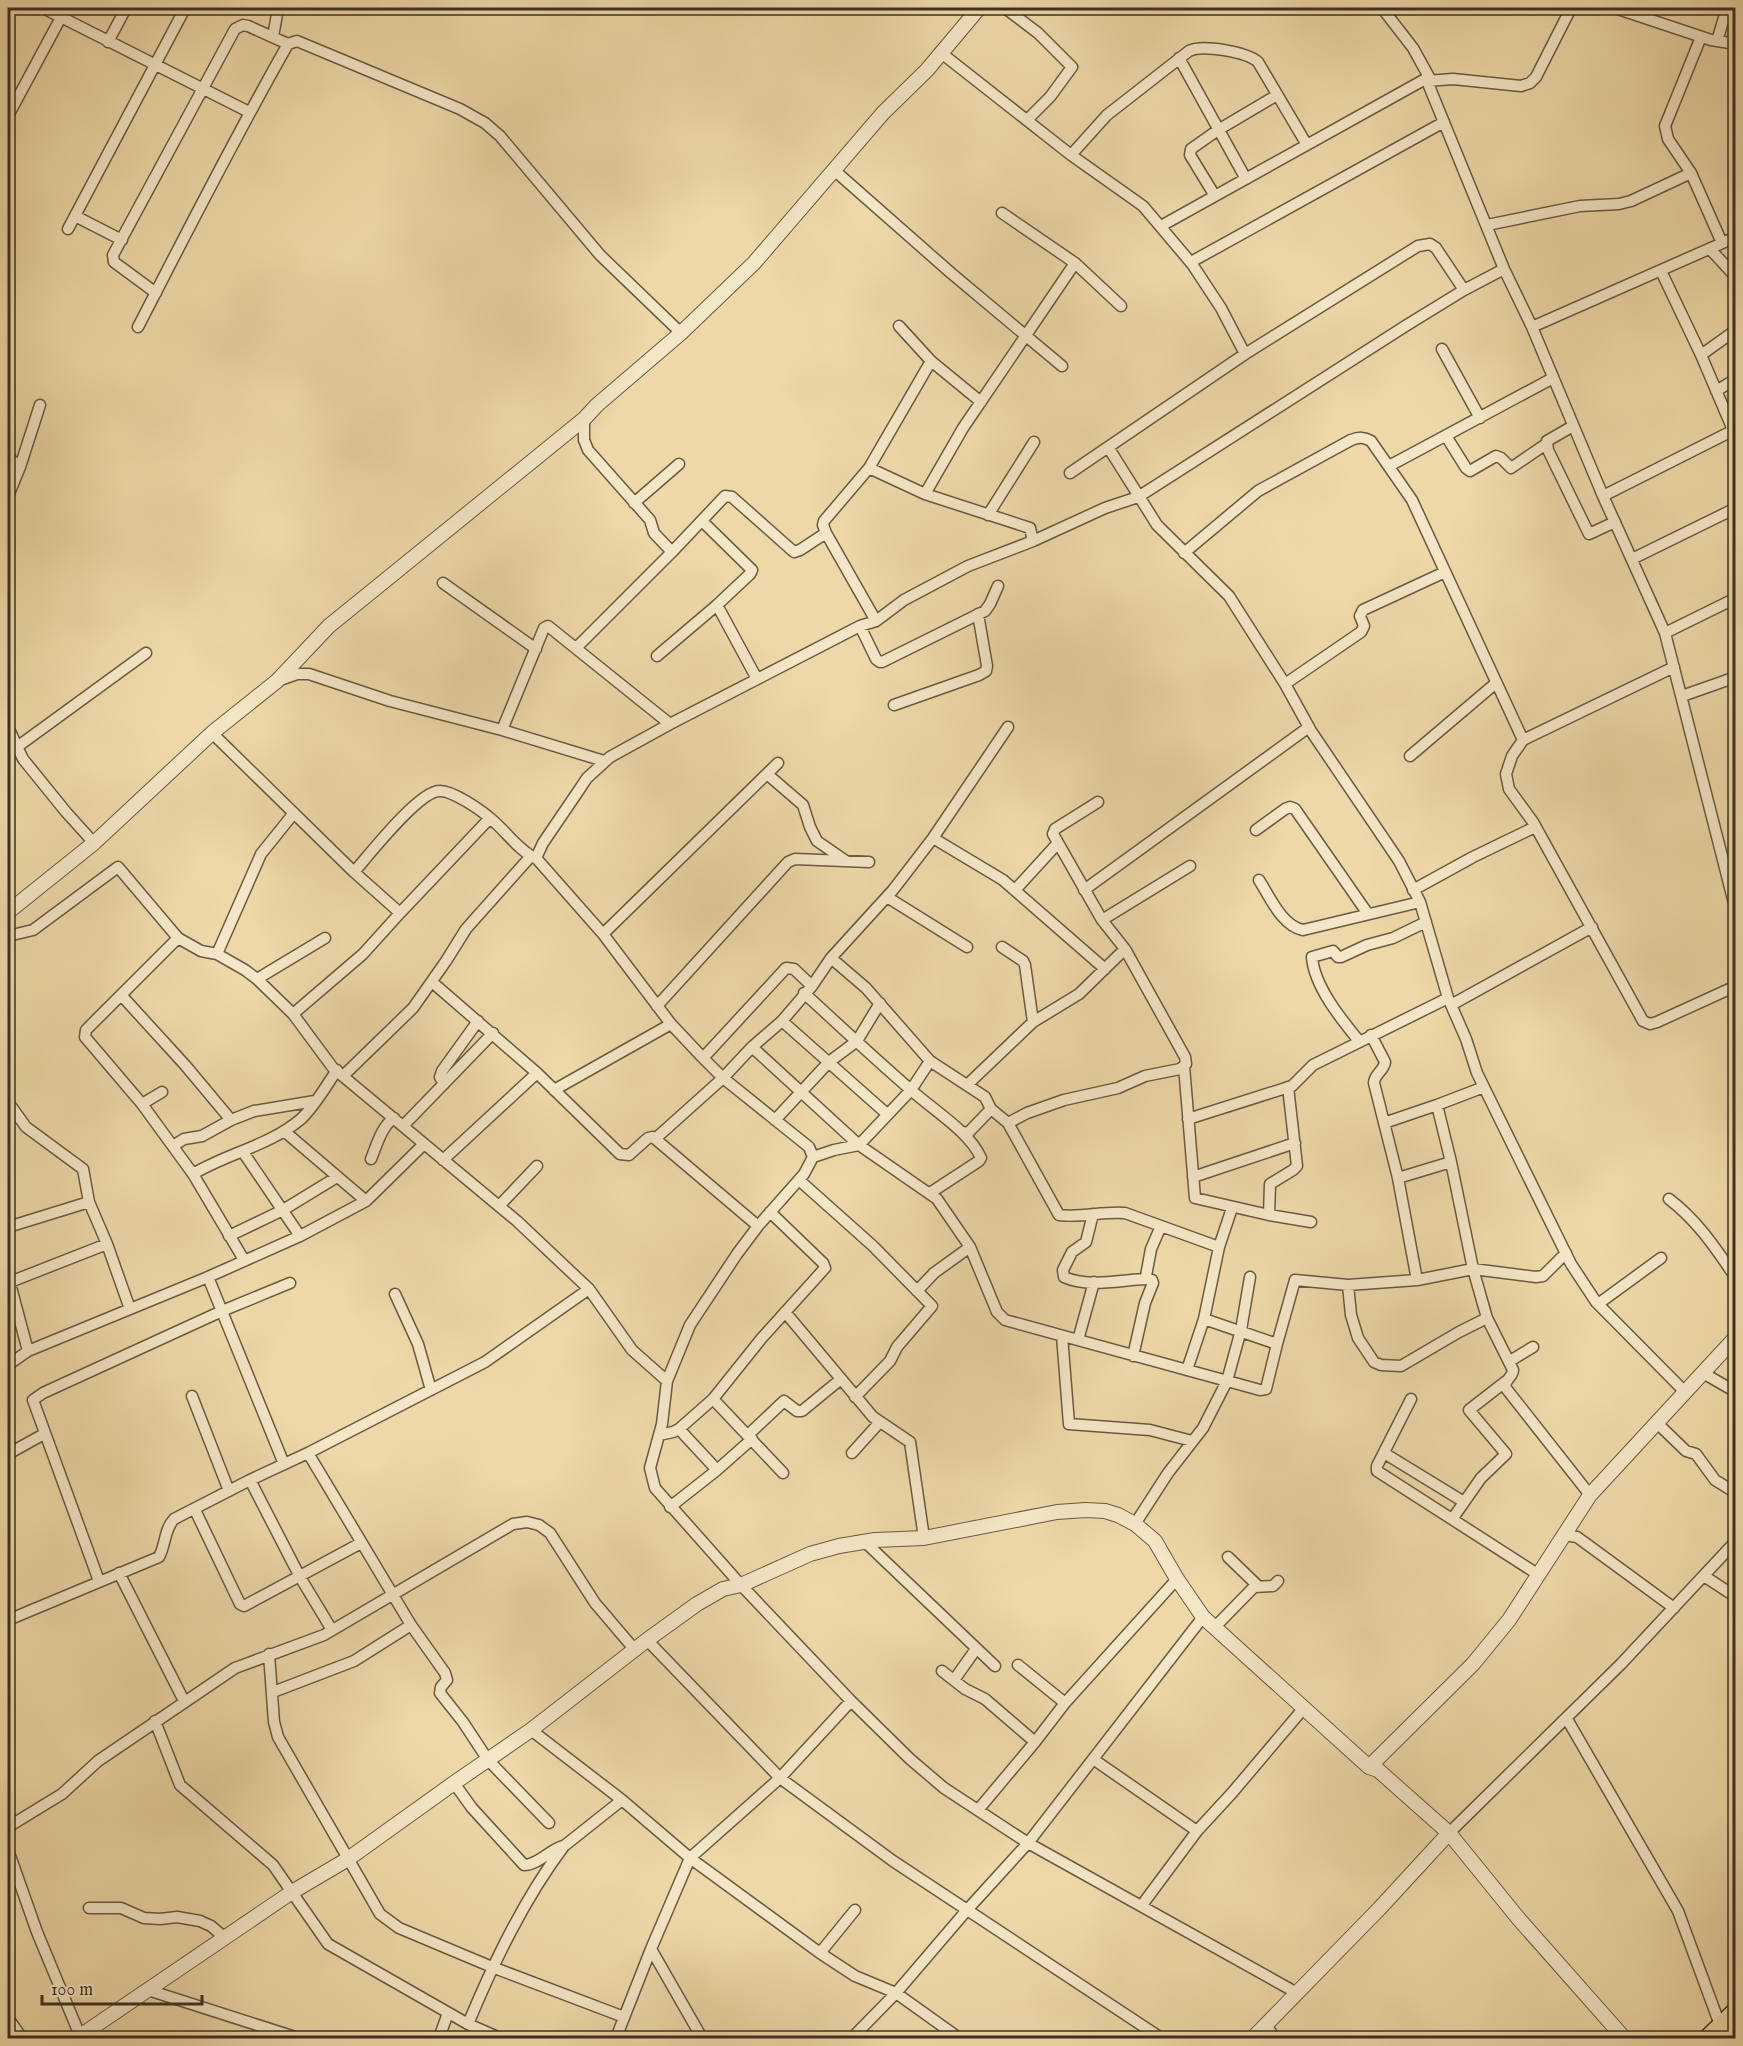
<svg xmlns="http://www.w3.org/2000/svg" width="1743" height="2046" viewBox="0 0 1743 2046" font-family="'IM FELL English',serif">
	<style>
		.lines { fill: none; stroke-linecap: round; stroke-linejoin: round }
		.minor-casing { stroke: #695a42; stroke-width: 13 }
		.tertiary-casing { stroke: #695a42; stroke-width: 16 }
		.primary-casing { stroke: #3d3020; stroke-width: 19 }
		.minor { stroke: #f4e6c6; stroke-width: 10 }
		.tertiary { stroke: #f4e6c6; stroke-width: 14 }
		.primary { stroke: #eed8a8; stroke-width: 16 }
	</style>
	<rect width="100%" height="100%" fill="#eed8a8"/>
	<filter id="stains"><feTurbulence type="fractalNoise" baseFrequency=".00333" numOctaves="4"/><feColorMatrix values="0 0 0 0 .2 0 0 0 0 .09 0 0 0 0 .02 0 0 0 .5 -.17"/></filter>
	<radialGradient id="worn" r=".72"><stop offset=".6" stop-color="#630" stop-opacity="0"/><stop offset="1" stop-color="#630" stop-opacity=".3"/></radialGradient>
	<g class="lines">
		<g class="minor-casing">
			<path id="minor" d="M 43,8 L 249,112
				M 1005,8 L 1038,33 L 1072,67 L 1050,97 L 1027,120
				M 1382,8 L 1413,48 L 1429,77 L 1427,81 L 1504,269 L 1532,327 L 1603,496 L 1665,633 L 1736,911
				M 1615,8 L 1711,40 L 1736,44
				M 273,37 L 278,8
				M 1701,37 L 1665,126 L 1668,139 L 1691,173 L 1722,243
				M 1717,41 L 1727,8
				M 108,42 L 126,8
				M 940,52 L 1071,155 L 1143,206 L 1192,264 L 1221,308 L 1245,354
				M 1179,58 L 1246,179
				M 1427,81 L 1453,79 L 1521,86 L 1530,83 L 1536,77 L 1571,8
				M 8,116 L 66,8
				M 1071,155 L 1107,115 L 1189,51 C 1202,44 1247,52 1258,62 L 1307,145
				M 834,170 L 951,273 L 1062,366
				M 1215,196 L 1190,155 L 1191,149 L 1218,130 L 1277,95
				M 1002,213 L 1075,263 L 1121,306
				M 75,216 L 122,240
				M 1487,225 L 1580,206 L 1619,204 L 1631,201 L 1691,173
				M 1161,226 L 1429,77
				M 68,229 L 183,12
				M 1710,249 L 1736,277
				M 1191,262 L 1444,122
				M 1661,271 L 1701,355 L 1736,437
				M 156,293 L 114,262 L 113,255 L 235,29 L 243,25 L 248,26 L 288,44
				M 899,326 L 931,361
				M 138,327 C 187,232 235,137 288,44 L 297,41 L 460,109 L 485,123 L 500,136 L 600,255 L 681,333
				M 1532,327 L 1736,237
				M 1442,349 L 1480,418
				M 1701,355 L 1736,330
				M 1716,391 L 1736,379
				M 584,419 L 584,440 L 588,450 L 650,520 L 654,533 L 672,552
				M 1573,426 L 1547,441 L 1548,450 L 1589,534 L 1615,522
				M 1446,436 L 1466,468 L 1470,471 L 1496,456 L 1501,458 L 1511,468 L 1546,444
				M 1108,447 L 1157,525 L 1229,596 L 1285,684 L 1311,731 L 1399,861 L 1420,902 L 1448,998 L 1466,1039 L 1477,1073 L 1571,1264 L 1596,1302 L 1686,1393
				M 8,457 L 20,467
				M 1389,466 L 1553,378
				M 869,468 L 931,361 L 981,402
				M 1070,473 L 1245,354 L 1418,246 L 1430,244 L 1436,248 L 1464,290
				M 925,494 L 963,428 L 1075,263
				M 8,496 L 20,467 L 40,405
				M 1603,496 L 1732,431
				M 634,503 L 679,464
				M 988,515 L 1034,442
				M 702,521 L 752,570 L 750,574 L 717,605 L 757,679
				M 1184,553 L 1258,491 L 1351,440 C 1359,437 1364,437 1371,441 L 1412,500 L 1523,740
				M 1632,559 L 1736,508
				M 443,583 L 536,649
				M 876,621 L 826,533 L 823,525 L 824,521 L 869,468 L 925,494 L 1030,528 L 1033,541
				M 860,626 L 876,659 L 880,662 L 882,662 L 985,611 L 990,604 L 998,586
				M 1665,633 L 1736,598
				M 576,648 L 672,552 L 725,496 L 732,497 L 794,552 L 800,550 L 826,533
				M 657,656 L 717,605
				M 1674,667 L 1523,740 L 1512,756 L 1506,774 L 1509,789 L 1533,822 L 1643,1021 L 1650,1024 L 1657,1022 L 1736,986
				M 277,681 L 297,674 L 309,674 L 390,701 L 502,730 L 604,761
				M 1285,684 L 1361,632 L 1364,626 L 1360,616 L 1363,610 L 1445,572
				M 1682,696 L 1736,677
				M 894,705 L 979,675 L 986,671 L 987,666 L 978,614
				M 8,727 L 23,759 L 66,812 L 94,843
				M 502,730 L 544,628 L 548,626 L 670,724
				M 212,733 L 354,872 L 400,913 L 490,818
				M 17,747 L 146,653
				M 1410,756 L 1496,683
				M 767,774 L 803,805 L 810,827 L 817,841 L 846,861
				M 1256,830 L 1285,809 L 1290,807 L 1295,809 L 1368,914
				M 933,838 L 1003,880 L 1105,969
				M 354,872 C 369,855 418,792 439,791 C 452,790 481,810 491,819 C 506,831 518,850 535,858
				M 1259,880 C 1270,897 1282,926 1303,930 L 1420,902
				M 1015,890 L 1058,843
				M 1084,890 L 1309,727
				M 1413,890 L 1473,857 L 1535,827
				M 887,897 L 967,947
				M 1102,920 L 1190,866
				M 603,934 L 778,763
				M 8,936 L 33,930 L 118,867 L 178,938 L 201,951 L 217,954 L 261,854 L 294,813
				M 178,938 L 86,1030 L 85,1037 L 142,1104 L 193,1174 L 244,1260
				M 1002,947 L 1023,961 L 1025,965 L 1033,1022
				M 217,954 L 245,970 L 257,979 L 293,1014 L 333,1068 L 517,1221 L 589,1289 L 632,1350 L 667,1381
				M 831,958 L 866,988 L 930,1061 L 985,1097 L 991,1109 L 1008,1123 L 1059,1215 C 1081,1218 1103,1211 1125,1213 L 1219,1247
				M 257,979 L 325,938
				M 432,982 L 537,1073 L 620,1154 L 629,1155 L 648,1138 L 653,1137 L 758,1226
				M 804,993 C 840,1026 875,1059 911,1090 C 932,1109 970,1132 981,1158 L 979,1161 L 930,1193
				M 122,996 L 185,1065 L 231,1120 L 254,1111 L 315,1101
				M 1451,1005 L 1592,927
				M 657,1006 L 788,862 L 795,859 L 869,862
				M 293,1014 L 363,954 L 400,913
				M 782,1021 L 887,1114
				M 1371,1035 L 1385,1062 C 1384,1071 1374,1074 1374,1083 L 1398,1178 L 1417,1280
				M 1359,1041 C 1341,1019 1314,986 1312,957 L 1333,951 L 1338,957 L 1341,957 L 1367,945 L 1393,938 L 1426,922
				M 752,1047 L 859,1145 L 937,1199 L 970,1247 L 997,1312 L 1005,1320 L 1260,1390 L 1266,1389 L 1277,1344 L 1204,1319
				M 703,1058 L 786,968 L 794,969 L 812,986
				M 1184,1066 L 1195,1198 L 1269,1215 L 1311,1222
				M 343,1076 L 413,1008 L 446,961 L 466,929 L 531,856
				M 444,1084 L 440,1077 L 442,1071 L 478,1021
				M 967,1085 L 1033,1022 L 1079,994 L 1125,949
				M 554,1090 L 671,1024
				M 8,1102 L 26,1127 L 83,1169 L 89,1202 L 107,1244 L 130,1309
				M 142,1104 L 162,1092
				M 1437,1105 L 1451,1162 L 1473,1269 L 1487,1318 L 1513,1370 C 1513,1377 1505,1379 1505,1387 L 1590,1495
				M 1188,1119 L 1292,1086 L 1313,1065 L 1448,998
				M 775,1120 L 829,1062 L 857,1041 L 880,1003
				M 1008,1123 L 1027,1113 L 1064,1100 L 1118,1088 L 1145,1076 L 1180,1069 L 1186,1064 L 1185,1057 L 1125,949 L 1102,920 L 1053,834 L 1055,829 L 1098,802
				M 1384,1123 L 1437,1105 L 1484,1087
				M 403,1126 L 493,1033
				M 284,1131 L 366,1201
				M 962,1132 L 968,1133 L 991,1109
				M 655,1139 L 723,1078 L 752,1047 L 782,1021 L 812,986 L 831,958 L 893,890 L 933,838 L 1008,727
				M 173,1146 L 184,1139 L 202,1136 L 231,1120
				M 243,1152 L 300,1236
				M 813,1157 L 834,1150 L 859,1145 L 911,1090 L 930,1061
				M 371,1159 C 377,1145 381,1127 394,1118
				M 443,1160 L 537,1073
				M 193,1174 C 228,1153 269,1146 301,1119 C 315,1106 326,1086 337,1070
				M 1193,1177 L 1295,1143
				M 1398,1178 L 1451,1162
				M 799,1180 L 873,1246 L 932,1306 L 897,1347 L 890,1361 L 855,1397
				M 1669,1199 C 1698,1221 1716,1249 1736,1278
				M 499,1206 L 537,1166
				M 1093,1214 L 1086,1242 L 1072,1252 L 1063,1270 L 1064,1277 C 1088,1288 1120,1280 1146,1279
				M 1269,1215 L 1270,1184 L 1293,1170 L 1297,1166 L 1288,1087
				M 8,1227 L 89,1202
				M 229,1236 L 283,1210 L 337,1177
				M 8,1276 L 28,1351
				M 208,1277 L 284,1464
				M 10,1282 L 107,1244
				M 1348,1285 L 1351,1315 L 1358,1338 L 1374,1362 L 1381,1365 L 1401,1366 L 1459,1332 L 1487,1318
				M 917,1291 L 934,1273 L 970,1247
				M 395,1294 L 418,1344 L 431,1390
				M 1598,1304 L 1661,1258
				M 785,1312 L 873,1417 L 910,1442 L 924,1538
				M 1062,1336 L 1069,1424 L 1150,1430 L 1192,1441
				M 1078,1340 L 1094,1282
				M 1277,1344 L 1295,1280 L 1348,1285 L 1417,1280 L 1473,1269 L 1536,1277 L 1543,1276 L 1566,1253
				M 1133,1356 L 1145,1303 L 1153,1283 L 1152,1280 L 1146,1279 L 1146,1276 L 1151,1249 L 1161,1226
				M 1510,1361 L 1533,1347
				M 8,1365 L 28,1351 L 208,1277 L 300,1236 L 366,1201 L 424,1144
				M 1187,1370 L 1204,1319 L 1219,1247 L 1232,1208
				M 1703,1373 L 1736,1392
				M 192,1396 L 229,1491
				M 713,1399 L 783,1473
				M 1411,1399 L 1377,1466 L 1377,1471 L 1539,1575
				M 1657,1423 L 1686,1451 L 1696,1454 L 1715,1480 L 1736,1493
				M 659,1435 L 673,1432 L 679,1429 L 713,1399 L 761,1339 L 825,1268 L 823,1263 L 770,1212
				M 748,1435 L 784,1401 L 797,1411 L 802,1411 L 841,1379
				M 308,1453 L 411,1625 L 445,1673 L 447,1680 L 441,1687 L 440,1693 L 463,1722 L 488,1760 L 549,1823
				M 852,1453 L 879,1423
				M 1384,1453 L 1464,1502
				M 8,1454 L 44,1434
				M 717,1470 L 752,1439
				M 250,1480 L 300,1577 L 332,1630
				M 670,1507 L 717,1470 L 679,1429
				M 195,1510 L 240,1604 L 244,1606 L 361,1543
				M 1453,1518 L 1481,1478 L 1506,1454 L 1469,1410 L 1505,1382
				M 1135,1524 L 1168,1473 L 1203,1428 L 1227,1381 L 1241,1330 L 1250,1277
				M 1565,1535 L 1577,1537 L 1674,1608
				M 865,1542 L 995,1666
				M 1228,1557 L 1257,1585
				M 119,1573 L 184,1701
				M 1704,1576 L 1736,1597
				M 99,1581 L 33,1400 L 43,1393 L 222,1311 L 290,1283
				M 8,1620 L 159,1557 C 166,1544 164,1530 174,1519 L 250,1480 L 308,1453 L 485,1362 L 589,1289
				M 1214,1628 L 1254,1587 L 1273,1586 L 1278,1581
				M 647,1640 L 780,1778 L 893,1861 L 1161,2038
				M 269,1654 L 274,1722 L 278,1737 L 380,1914 L 399,1928 L 492,1967 L 624,2017
				M 1018,1665 L 1065,1703
				M 942,1671 L 965,1689 L 985,1699 L 1035,1742
				M 954,1680 L 976,1649
				M 273,1692 L 354,1661 L 411,1625
				M 1567,1719 L 1678,1911 L 1720,2025
				M 155,1721 L 180,1785 L 273,1865 L 328,1944 L 468,2024 L 500,2038
				M 531,1730 L 622,1800 L 690,1858 L 820,1953 L 855,1976 L 896,1993 L 959,2038
				M 1093,1759 L 1197,1831
				M 454,1783 L 472,1808 L 524,1865 C 538,1865 549,1850 563,1846
				M 978,1810 L 1035,1742 L 1065,1703 L 1177,1579
				M 8,1827 L 62,1794 L 98,1761 L 235,1668 L 324,1635 L 513,1524 L 527,1522 L 539,1525 L 550,1533 L 595,1603 L 635,1650
				M 1449,1833 L 1621,1664 L 1736,1541
				M 8,1850 L 37,1932 L 81,2038
				M 1142,1905 L 1197,1831 L 1232,1793 L 1303,1709
				M 89,1908 L 121,1908 L 144,1918 L 160,1919 L 177,1917 L 200,1921 L 211,1926 L 225,1938
				M 651,1949 L 702,2038
				M 820,1953 L 855,1910
				M 148,1990 L 298,2038
				M 1297,1993 L 1028,1843 L 944,1788 L 910,1759 L 851,1701 L 741,1585 L 655,1488 L 650,1468 L 662,1424 L 667,1381 L 690,1325 L 737,1254 L 758,1226 L 804,1174 L 813,1157 L 809,1147 L 723,1078 L 703,1058 L 671,1024 L 603,934 L 536,858 L 543,843 L 579,790 L 587,778 L 610,757 L 670,724 L 860,626 L 876,621 L 904,600 L 968,566 L 1033,541 L 1105,508 L 1138,497 L 1407,325 L 1464,290 L 1504,269
				M 8,2018 L 22,2038
				M 468,2024 C 494,1962 524,1899 564,1846 L 622,1800
				M 1266,2025 L 1275,2038
				M 439,2038 L 448,2013
				M 616,2038 L 651,1949 L 690,1858 L 780,1778 L 851,1701
				M 852,2038 L 896,1993 L 967,1910 L 1028,1843 L 1203,1617"/>
		</g>
		<g class="tertiary-casing">
			<path id="tertiary" d="M 8,912 L 94,843 L 212,733 L 277,681 L 329,626 L 584,419 L 597,405 L 681,333 L 754,263 L 883,113 L 927,70 L 979,8
				M 1369,1767 L 1473,1664 L 1509,1620 L 1590,1495 L 1736,1337
				M 77,2038 L 292,1892 L 348,1859 L 454,1783 L 531,1730 L 647,1640 L 697,1604 L 723,1589 L 741,1585 L 810,1554 L 839,1546 L 875,1540 L 924,1538 L 1057,1512 L 1086,1510 L 1105,1511 L 1118,1515 L 1135,1524 L 1155,1541 L 1177,1579 L 1203,1617 L 1369,1767 L 1378,1770 L 1449,1833 L 1518,1918 L 1624,2038
				M 1253,2038 L 1379,1909 L 1449,1833"/>
		</g>
		<g class="primary-casing">
			<path id="primary" d="M 1707,2038 L 1736,2010
				M 1724,2038 L 1736,2028"/>
		</g>
		<use href="#minor" class="minor"/>
		<use href="#tertiary" class="tertiary"/>
		<use href="#primary" class="primary"/>
	</g>
	<rect width="1743" height="2046" fill="none" stroke="#eed8a8" stroke-width="30"/>
	<rect x="9" y="9" width="1725" height="2028" fill="none" stroke="#3d3020" stroke-width="3"/>
	<rect x="15" y="15" width="1713" height="2016" fill="none" stroke="#3d3020" stroke-width="1.5"/>
	<path d="M42 1995v9h160v-9" fill="none" stroke="#3d3020" stroke-width="3"/>
	<text x="51" y="1995" font-size="18" fill="#3d3020" stroke="#f4e6c6" stroke-width="4.5" paint-order="stroke">100 m</text>
	<rect width="100%" height="100%" filter="url(#stains)"/>
	<rect width="100%" height="100%" fill="url(#worn)"/>
</svg>
